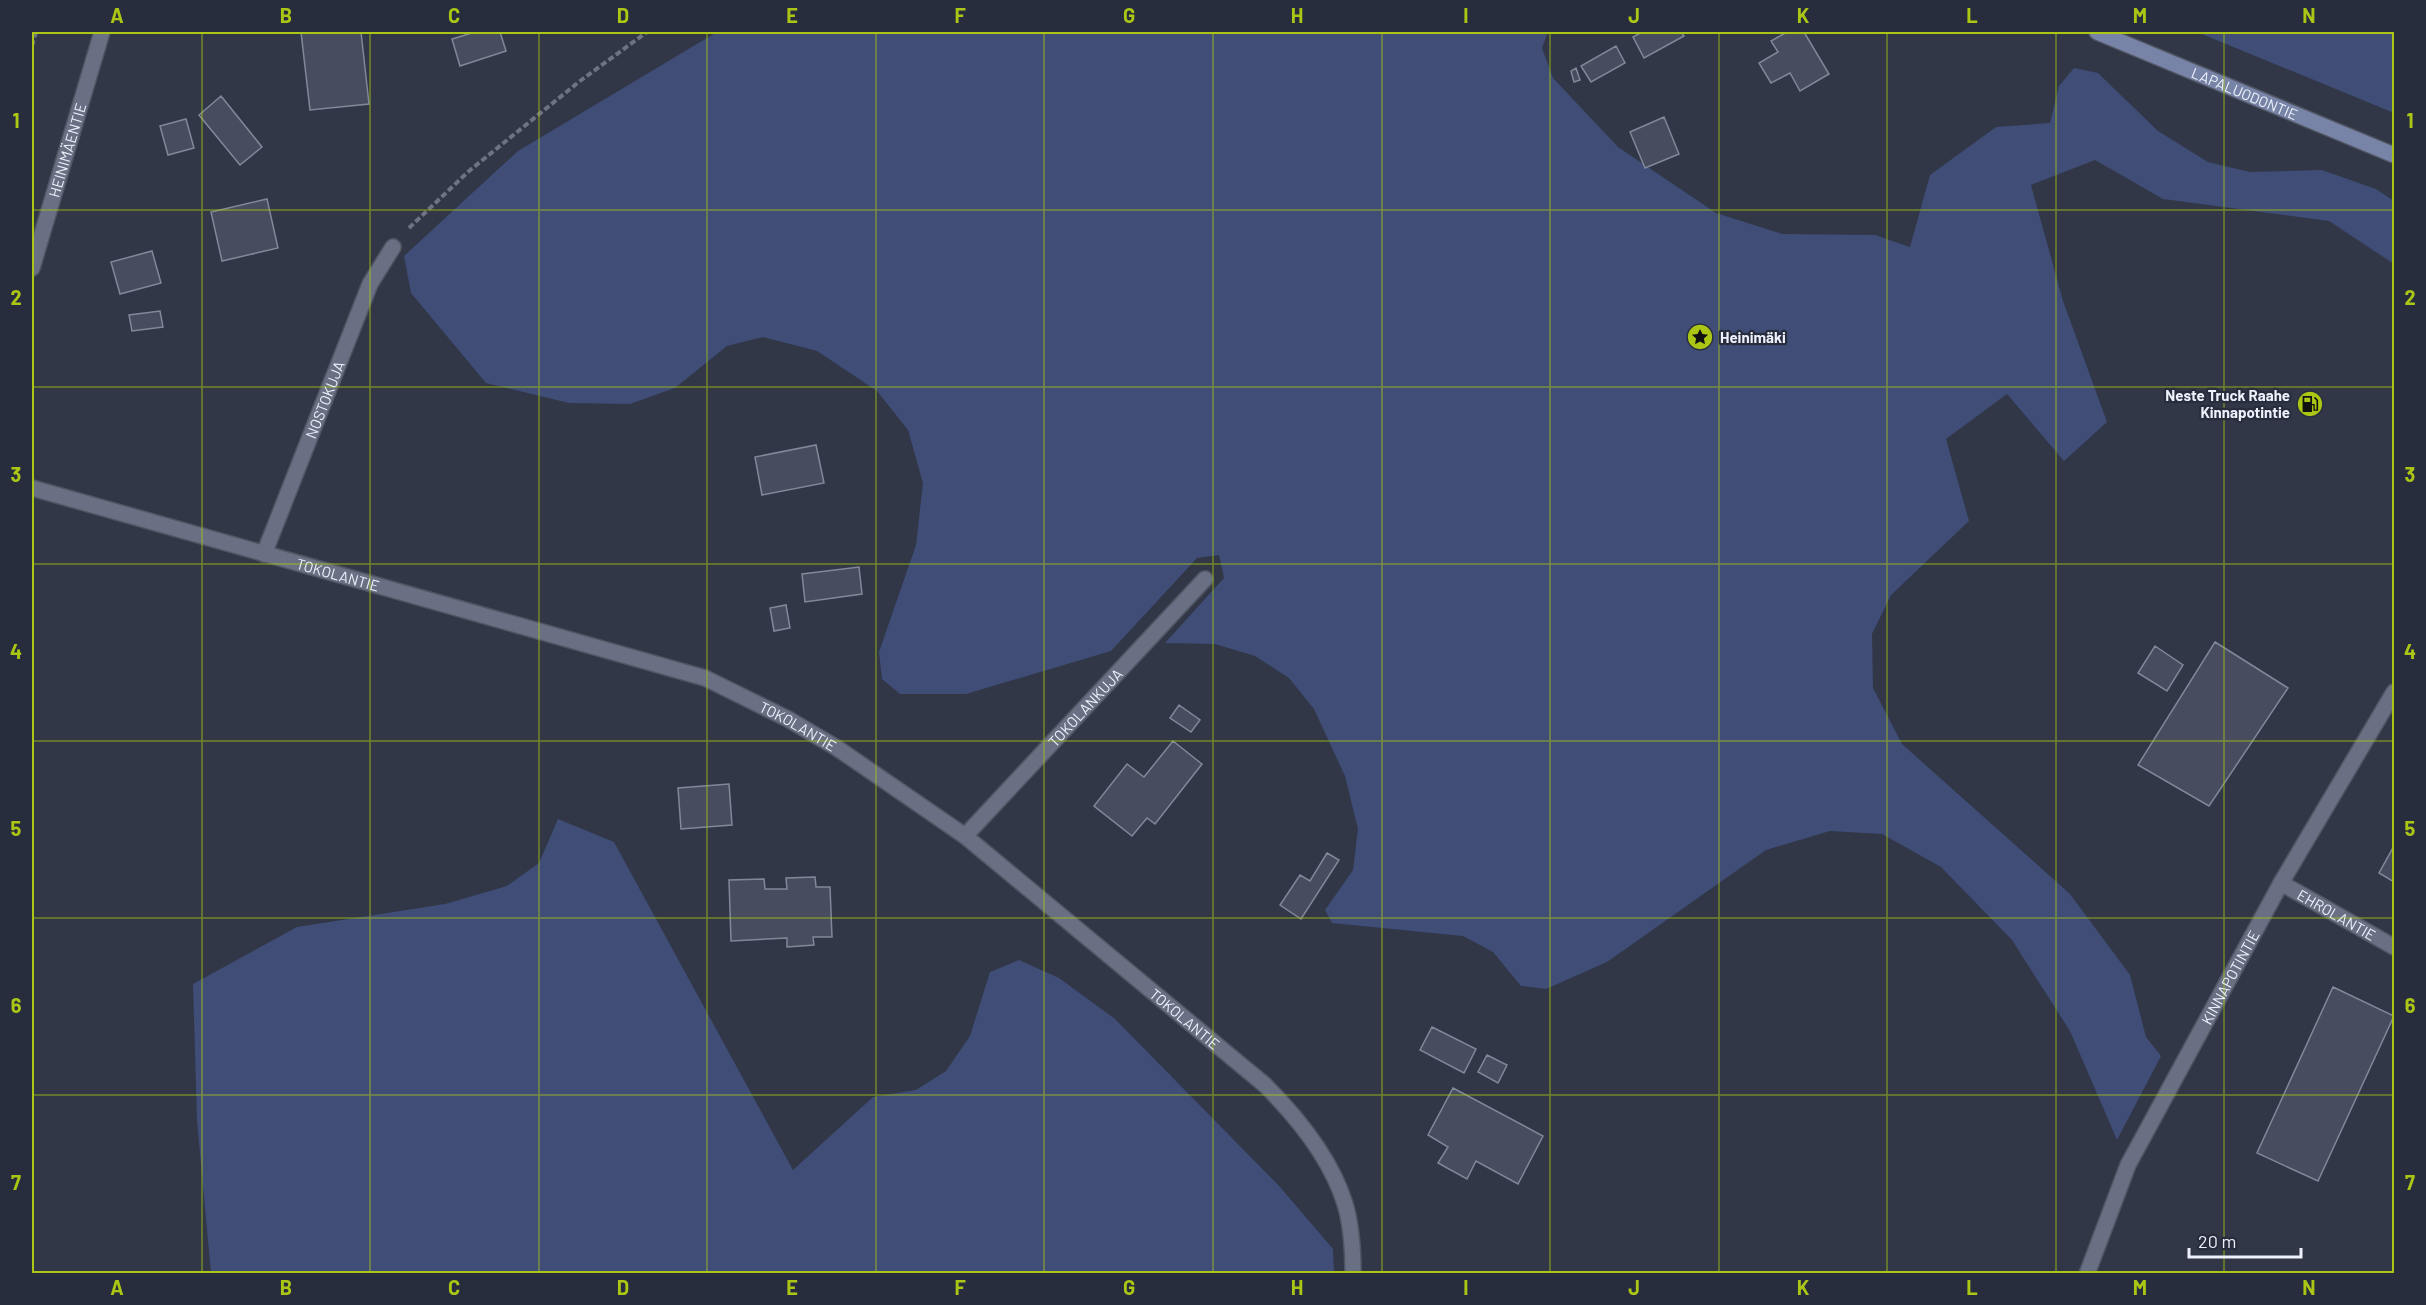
<svg xmlns="http://www.w3.org/2000/svg" width="2426" height="1305" viewBox="0 0 2426 1305" font-family="Barlow,sans-serif">
	<style>
		.green { fill: #3f4d77 }
		.building { fill: #474d5e; stroke: #80889b; stroke-width: 1.5 }
		.lines { fill: none; stroke-linecap: round; stroke-linejoin: round }
		.minor-casing { stroke: #505563; stroke-width: 18 }
		.tertiary-casing { stroke: #505563; stroke-width: 18 }
		.secondary-casing { stroke: #505563; stroke-width: 18 }
		.path { stroke: #6e7381; stroke-width: 4; stroke-dasharray: 6 3; stroke-linecap: butt }
		.minor { stroke: #697083; stroke-width: 15 }
		.tertiary { stroke: #697083; stroke-width: 15 }
		.secondary { stroke: #7884a7; stroke-width: 15 }
		.grid { fill: none; stroke: #abc614; stroke-width: 1.5; stroke-opacity: 0.55 }
		.labels { text-anchor: middle; dominant-baseline: central; stroke-width: 4.5; stroke-linejoin: round; paint-order: stroke }
		.street-label { font-size: 15px; fill: #ecf1fb; stroke: #272d3c }
		.poi-label { font-size: 15px; font-weight: bold; fill: #ecf1fb; stroke: #272d3c; text-anchor: start }
		.neatline { fill: none; stroke: #abc614; stroke-width: 2 }
		.grid-label { font-size: 20px; text-anchor: middle; font-weight: bold; fill: #abc614 }
	</style>
	<rect width="100%" height="100%" fill="#313747"/>
	<path class="green" d="M 717,32 L 1548,32 L 1542,48 L 1553,78 L 1618,147 L 1716,213 L 1782,234 L 1875,235 L 1910,247 L 1930,175 L 1996,127 L 2050,123 L 2059,86 L 2074,68 L 2098,73 L 2158,131 L 2208,162 L 2250,172 L 2322,170 L 2376,189 L 2394,201 L 2394,264 L 2329,221 L 2163,199 L 2095,160 L 2031,185 L 2063,301 L 2107,422 L 2064,461 L 2007,394 L 1946,439 L 1969,521 L 1891,595 L 1872,634 L 1873,688 L 1902,744 L 2070,894 L 2130,975 L 2146,1037 L 2161,1056 L 2117,1140 L 2070,1031 L 2012,940 L 1941,867 L 1882,834 L 1830,831 L 1766,850 L 1607,962 L 1546,989 L 1521,986 L 1493,952 L 1463,936 L 1332,923 L 1325,910 L 1353,870 L 1358,829 L 1345,776 L 1314,709 L 1289,678 L 1255,656 L 1215,644 L 1165,643 L 1224,578 L 1219,555 L 1197,558 L 1111,651 L 966,694 L 900,694 L 882,679 L 879,652 L 916,545 L 923,483 L 908,430 L 877,391 L 817,351 L 763,337 L 727,346 L 675,388 L 630,404 L 569,403 L 486,383 L 411,293 L 404,256 L 518,151 Z
		M 2197,32 L 2394,32 L 2394,113 Z
		M 558,819 L 614,842 L 793,1170 L 873,1097 L 916,1090 L 946,1071 L 970,1036 L 990,972 L 1019,960 L 1059,978 L 1115,1019 L 1280,1187 L 1333,1249 L 1334,1273 L 211,1273 L 197,1121 L 193,984 L 297,927 L 445,904 L 507,886 L 539,863 Z"/>
	<path class="building" d="M 301,32 L 361,32 L 369,104 L 310,110 Z
		M 475,32 L 500,32 L 506,51 L 460,66 L 452,39 Z
		M 1642,32 L 1681,32 L 1684,36 L 1644,58 L 1633,37 Z
		M 1787,32 L 1804,32 L 1829,74 L 1800,91 L 1790,73 L 1771,83 L 1759,63 L 1778,52 L 1771,41 Z
		M 1616,46 L 1625,63 L 1591,82 L 1581,66 Z
		M 1576,68 L 1580,80 L 1574,82 L 1571,71 Z
		M 221,96 L 262,147 L 240,165 L 199,115 Z
		M 1664,117 L 1679,154 L 1645,168 L 1630,132 Z
		M 186,119 L 194,148 L 168,155 L 160,126 Z
		M 267,199 L 278,248 L 222,261 L 211,212 Z
		M 152,251 L 161,283 L 120,294 L 111,262 Z
		M 160,311 L 163,327 L 132,331 L 129,315 Z
		M 816,445 L 824,483 L 762,495 L 755,457 Z
		M 859,567 L 862,594 L 805,602 L 802,574 Z
		M 786,605 L 790,628 L 774,631 L 770,608 Z
		M 2215,642 L 2288,688 L 2209,806 L 2138,765 Z
		M 2155,646 L 2183,665 L 2167,691 L 2138,673 Z
		M 1179,705 L 1200,720 L 1191,732 L 1170,718 Z
		M 1173,741 L 1202,764 L 1155,824 L 1147,818 L 1132,836 L 1094,806 L 1127,764 L 1144,777 Z
		M 729,784 L 732,825 L 681,829 L 678,788 Z
		M 2394,846 L 2394,882 L 2379,873 Z
		M 1327,853 L 1339,860 L 1301,919 L 1280,905 L 1300,875 L 1310,881 Z
		M 815,877 L 816,887 L 830,887 L 832,937 L 813,937 L 814,945 L 787,947 L 787,938 L 731,941 L 729,880 L 764,879 L 765,889 L 787,889 L 786,878 Z
		M 2333,987 L 2394,1016 L 2318,1181 L 2257,1153 Z
		M 1432,1027 L 1476,1049 L 1464,1073 L 1420,1050 Z
		M 1487,1055 L 1507,1065 L 1498,1083 L 1478,1072 Z
		M 1453,1088 L 1543,1136 L 1518,1184 L 1476,1161 L 1467,1179 L 1438,1163 L 1448,1147 L 1428,1135 Z"/>
	<g class="lines">
		<g class="minor-casing">
			<g id="minor">
				<path id="s1" d="M 32,488 L 705,678 L 788,719 L 837,748 L 965,836 L 1265,1085 C 1298,1118 1331,1158 1345,1204 C 1352,1227 1353,1250 1353,1274"/>
				<path id="s2" d="M 264,554 L 370,284 L 393,247"/>
				<path id="s3" d="M 965,836 L 1205,579"/>
				<path id="s4" d="M 2281,883 L 2394,947"/>
				<path id="s5" d="M 2087,1274 L 2128,1165 L 2281,883 L 2394,692"/>
			</g>
		</g>
		<g class="tertiary-casing">
			<g id="tertiary">
				<path id="s6" d="M 32,268 L 102,32"/>
			</g>
		</g>
		<g class="secondary-casing">
			<g id="secondary">
				<path id="s7" d="M 2097,32 L 2394,155"/>
			</g>
		</g>
		<path class="path" d="M 32,46 L 36,32
			M 409,228 L 469,171 L 580,81 L 647,32"/>
		<use href="#minor" class="minor"/>
		<use href="#tertiary" class="tertiary"/>
		<use href="#secondary" class="secondary"/>
	</g>
	<path class="grid" d="M 202,32 L 202,1274M 370,32 L 370,1274M 539,32 L 539,1274M 707,32 L 707,1274M 876,32 L 876,1274M 1044,32 L 1044,1274M 1213,32 L 1213,1274M 1382,32 L 1382,1274M 1550,32 L 1550,1274M 1719,32 L 1719,1274M 1887,32 L 1887,1274M 2056,32 L 2056,1274M 2224,32 L 2224,1274M 32,210 L 2394,210M 32,387 L 2394,387M 32,564 L 2394,564M 32,741 L 2394,741M 32,918 L 2394,918M 32,1095 L 2394,1095"/>
	<defs>
		<g id="sight-disc" transform="scale(1.35)"><circle r="9.5" fill="#abc614" stroke="#272d3c"/><path d="M0-6L1.8-2.2L6-1.7L2.9 1.2L3.7 5.4L0 3.3L-3.7 5.4L-2.9 1.2L-6-1.7L-1.8-2.2Z" fill="#111"/></g>
		<g id="fuel-disc" transform="scale(1.35)"><circle r="9.5" fill="#abc614" stroke="#272d3c"/><path d="M-5.5-6h7V0h2V4h1.3V-2.5L3-4.5l.8-.8L6-3V5H2.5V1h-1V6h-7ZM-4.2-4.7v3.2H.2V-4.7Z" fill="#111"/></g>
	</defs>
	<g fill-rule="evenodd">
		<use href="#sight-disc" x="1700" y="337"/>
		<use href="#fuel-disc" x="2310" y="404"/>
	</g>
	<g class="labels">
		<g class="street-label">
			<text stroke="none"><textPath href="#s7" startOffset="160">LAPALUODONTIE</textPath></text>
			<text stroke="none"><textPath href="#s6" startOffset="123">HEINIMÄENTIE</textPath></text>
			<text stroke="none"><textPath href="#s2" startOffset="166">NOSTOKUJA</textPath></text>
			<text stroke="none"><textPath href="#s1" startOffset="318">TOKOLANTIE</textPath></text>
			<text stroke="none"><textPath href="#s3" startOffset="176">TOKOLANKUJA</textPath></text>
			<text stroke="none"><textPath href="#s1" startOffset="804">TOKOLANTIE</textPath></text>
			<text stroke="none"><textPath href="#s4" startOffset="64">EHROLANTIE</textPath></text>
			<text stroke="none"><textPath href="#s5" startOffset="330">KINNAPOTINTIE</textPath></text>
			<text stroke="none"><textPath href="#s1" startOffset="1290">TOKOLANTIE</textPath></text>
		</g>
		<g class="poi-label">
			<text x="1720" y="337">Heinimäki</text>
			<text x="2290" y="395" text-anchor="end">Neste Truck Raahe<tspan x="2290" dy="17">Kinnapotintie</tspan></text>
		</g>
	</g>
	<rect width="2426" height="1305" fill="none" stroke="#272d3c" stroke-width="66"/>
	<path d="M2189 1248v9h112v-9" fill="none" stroke="#ecf1fb" stroke-width="3"/>
	<text x="2198" y="1248" font-size="18" fill="#ecf1fb" stroke="#272d3c" stroke-width="4.5" paint-order="stroke">20 m</text>
	<rect x="33" y="33" width="2360" height="1239" class="neatline"/>
	<g class="grid-label">
		<text x="117" y="23">A</text>
		<text x="286" y="23">B</text>
		<text x="454" y="23">C</text>
		<text x="623" y="23">D</text>
		<text x="792" y="23">E</text>
		<text x="960" y="23">F</text>
		<text x="1129" y="23">G</text>
		<text x="1297" y="23">H</text>
		<text x="1466" y="23">I</text>
		<text x="1634" y="23">J</text>
		<text x="1803" y="23">K</text>
		<text x="1972" y="23">L</text>
		<text x="2140" y="23">M</text>
		<text x="2309" y="23">N</text>
		<text x="16" y="128">1</text>
		<text x="2410" y="128">1</text>
		<text x="16" y="305">2</text>
		<text x="2410" y="305">2</text>
		<text x="16" y="482">3</text>
		<text x="2410" y="482">3</text>
		<text x="16" y="659">4</text>
		<text x="2410" y="659">4</text>
		<text x="16" y="836">5</text>
		<text x="2410" y="836">5</text>
		<text x="16" y="1013">6</text>
		<text x="2410" y="1013">6</text>
		<text x="16" y="1190">7</text>
		<text x="2410" y="1190">7</text>
		<text x="117" y="1295">A</text>
		<text x="286" y="1295">B</text>
		<text x="454" y="1295">C</text>
		<text x="623" y="1295">D</text>
		<text x="792" y="1295">E</text>
		<text x="960" y="1295">F</text>
		<text x="1129" y="1295">G</text>
		<text x="1297" y="1295">H</text>
		<text x="1466" y="1295">I</text>
		<text x="1634" y="1295">J</text>
		<text x="1803" y="1295">K</text>
		<text x="1972" y="1295">L</text>
		<text x="2140" y="1295">M</text>
		<text x="2309" y="1295">N</text>
	</g>
</svg>
